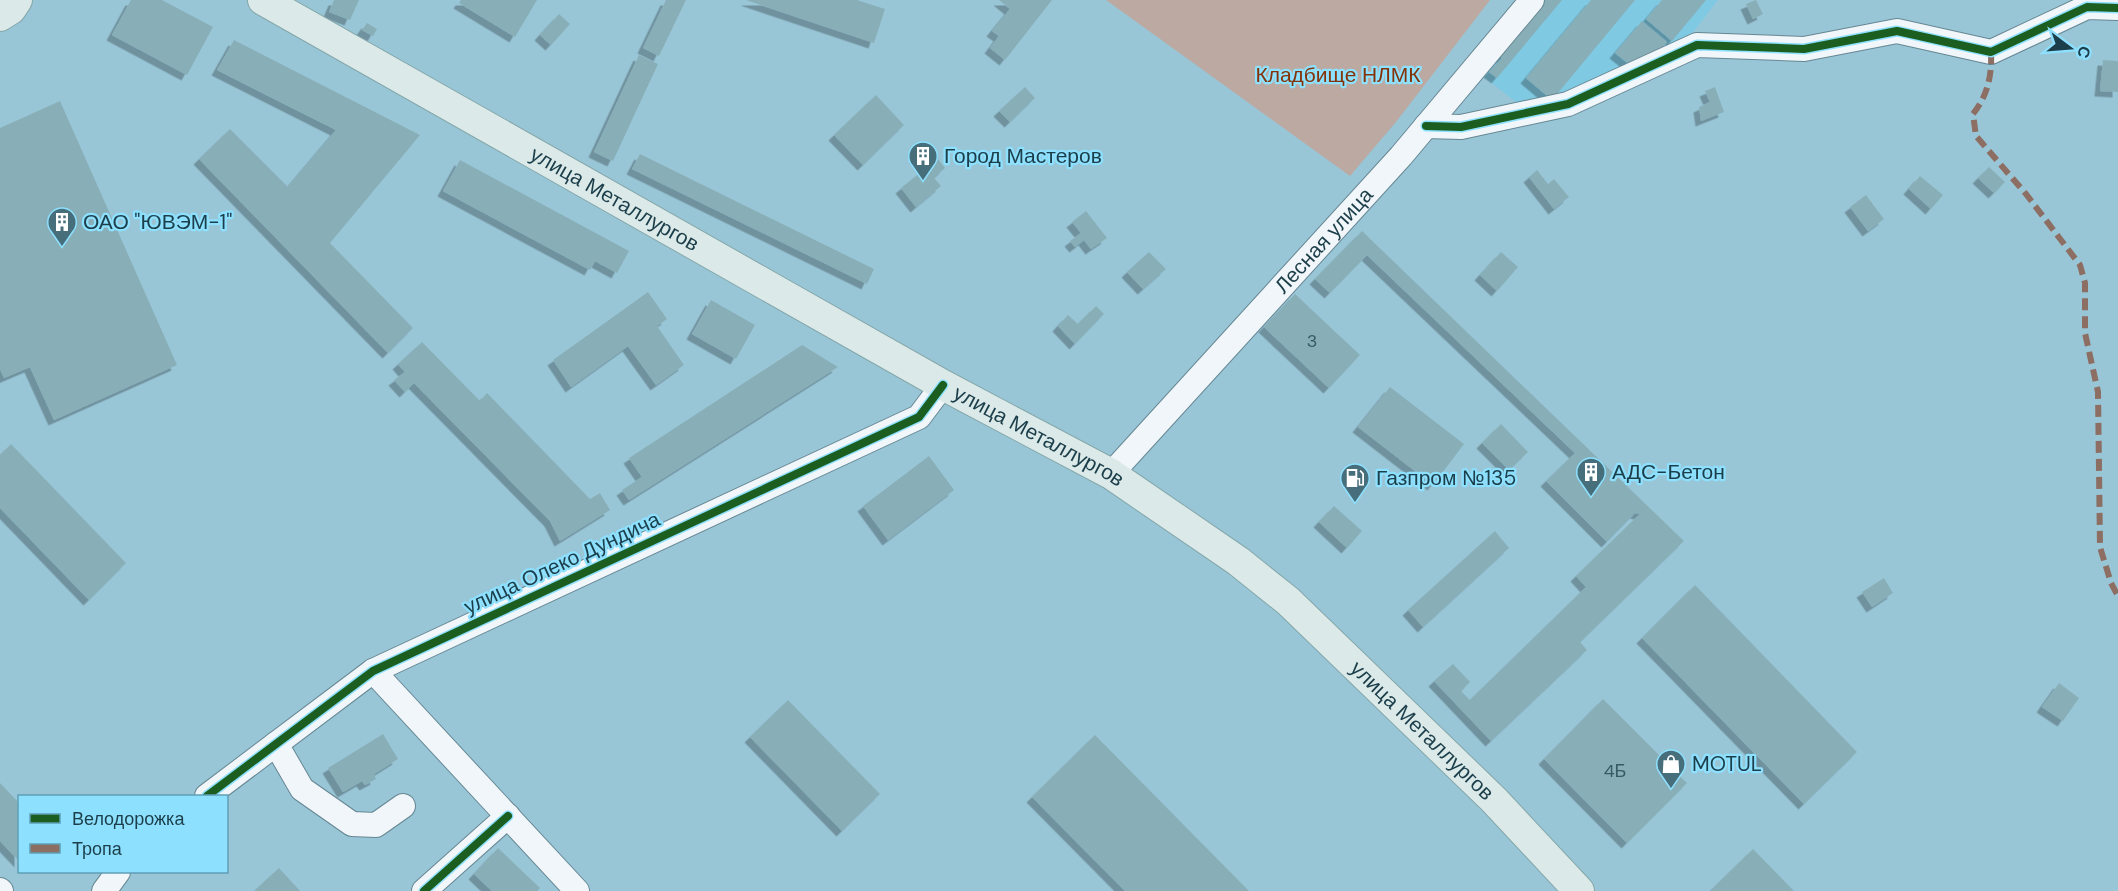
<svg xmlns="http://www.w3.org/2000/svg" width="2118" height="891" viewBox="0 0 2118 891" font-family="'DM Sans',sans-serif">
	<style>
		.built { fill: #80c9e2 }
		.green { fill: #bba9a2 }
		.building { fill: #88afb8; filter: url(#shadow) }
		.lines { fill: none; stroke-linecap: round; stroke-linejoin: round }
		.minor-casing { stroke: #668793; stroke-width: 26 }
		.major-casing { stroke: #84a7aa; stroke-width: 32 }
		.minor { stroke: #f0f6f9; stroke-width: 24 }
		.major { stroke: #dbeae9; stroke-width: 30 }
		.quiet { stroke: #8d6e63; stroke-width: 6; stroke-dasharray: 12 6; stroke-linecap: butt }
		.cycleway-casing { stroke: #8de0fe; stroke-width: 11 }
		.cycleway { stroke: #1b5e20; stroke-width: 8 }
		.labels { text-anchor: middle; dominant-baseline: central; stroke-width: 4.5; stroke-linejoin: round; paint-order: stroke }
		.number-label { font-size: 18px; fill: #365a66 }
		.park-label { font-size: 21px; fill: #853207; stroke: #8de0fe }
		.poi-label { font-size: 21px; fill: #1b3e4a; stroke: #8de0fe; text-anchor: start }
		.street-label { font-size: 21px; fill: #1b3e4a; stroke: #8de0fe }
	</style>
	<defs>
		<filter id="shadow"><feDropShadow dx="-5.5" dy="5.5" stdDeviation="0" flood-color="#0004"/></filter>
	</defs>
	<rect width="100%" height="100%" fill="#99c6d7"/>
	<path class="built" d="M 1540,0 L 1718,0 L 1682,47 L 1557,102 L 1521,106 L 1480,74 Z"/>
	<path class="green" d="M 1106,0 L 1490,0 L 1396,122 L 1350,176 Z"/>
	<path class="building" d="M 131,0 L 162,0 L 213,27 L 187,75 L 112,35 Z
		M 334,0 L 359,0 L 350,20 L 329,12 Z
		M 461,0 L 537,0 L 515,37 L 459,3 Z
		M 666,0 L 686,0 L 659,56 L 643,48 Z
		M 746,0 L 857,0 L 885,9 L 874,43 Z
		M 999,0 L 1052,0 L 1005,60 L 990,48 L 999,36 L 992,31 L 1010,9 Z
		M 1540,0 L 1562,0 L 1497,78 L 1489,72 L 1502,58 L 1496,53 Z
		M 1591,0 L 1635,0 L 1552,100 L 1526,78 Z
		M 1662,0 L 1706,0 L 1672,41 L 1646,19 Z
		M 1756,0 L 1763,14 L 1753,19 L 1746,4 Z
		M 559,14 L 570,24 L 551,45 L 540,35 Z
		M 1642,21 L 1667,42 L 1657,54 L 1630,65 L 1615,53 Z
		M 367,23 L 377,29 L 373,36 L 362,30 Z
		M 234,40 L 420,135 L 330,243 L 413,328 L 388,353 L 199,159 L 230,129 L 288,187 L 336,130 L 217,70 Z
		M 639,55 L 658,64 L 613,161 L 594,152 Z
		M 2103,60 L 2118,61 L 2118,92 L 2100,91 Z
		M 1025,87 L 1035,98 L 1010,122 L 999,111 Z
		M 1715,87 L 1724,112 L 1701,121 L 1699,107 L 1710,102 L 1705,91 Z
		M 876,95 L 904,125 L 863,165 L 834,135 Z
		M 60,101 L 177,365 L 54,420 L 30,367 L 4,378 L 0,369 L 0,128 Z
		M 931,150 L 945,168 L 934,178 L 941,186 L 916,207 L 901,188 L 926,168 L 919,160 Z
		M 640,154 L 874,269 L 867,284 L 632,169 Z
		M 460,160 L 629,251 L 617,273 L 595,261 L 590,270 L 443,191 Z
		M 1989,167 L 2005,182 L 1994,193 L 1978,178 Z
		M 1537,170 L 1548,184 L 1554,179 L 1569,197 L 1554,209 L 1529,177 Z
		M 1920,176 L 1943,195 L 1931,209 L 1909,189 Z
		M 1866,195 L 1884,219 L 1868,231 L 1850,207 Z
		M 1086,211 L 1107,238 L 1091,249 L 1084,240 L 1075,247 L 1070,241 L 1081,233 L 1072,222 Z
		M 1362,231 L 1684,541 L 1580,642 L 1587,650 L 1491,741 L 1434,681 L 1453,664 L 1470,682 L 1461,691 L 1470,700 L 1586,587 L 1576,576 L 1640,514 L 1635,513 L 1607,542 L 1546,481 L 1575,453 L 1367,255 L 1330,293 L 1315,279 Z
		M 1149,252 L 1166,269 L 1143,289 L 1127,272 Z
		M 1501,252 L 1518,267 L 1497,291 L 1480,275 Z
		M 648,292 L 667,319 L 657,326 L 684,365 L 656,385 L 628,346 L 571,387 L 553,360 Z
		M 1295,294 L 1360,355 L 1329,388 L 1264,327 Z
		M 711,300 L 755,325 L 736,359 L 692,334 Z
		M 1096,306 L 1104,314 L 1075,344 L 1058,326 L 1068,315 L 1078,324 Z
		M 422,342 L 480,401 L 487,393 L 590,499 L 600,493 L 610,510 L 560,541 L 550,521 L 414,383 L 405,392 L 394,380 L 405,372 L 398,364 Z
		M 802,345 L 838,367 L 629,500 L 622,490 L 642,477 L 629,458 Z
		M 1390,387 L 1464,444 L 1433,485 L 1358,427 Z
		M 1501,424 L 1528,452 L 1509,470 L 1482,443 Z
		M 11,444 L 126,563 L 89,600 L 0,508 L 0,455 Z
		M 929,456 L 954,490 L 888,540 L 863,506 Z
		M 1334,506 L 1362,531 L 1347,548 L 1319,522 Z
		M 1495,531 L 1509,548 L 1423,627 L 1408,610 Z
		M 1884,578 L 1893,593 L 1872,607 L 1862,592 Z
		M 1695,585 L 1857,752 L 1804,804 L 1642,638 Z
		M 2059,683 L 2079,698 L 2063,721 L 2042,707 Z
		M 1603,699 L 1687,783 L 1627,843 L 1544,759 Z
		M 788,700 L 880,794 L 842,831 L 750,737 Z
		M 383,734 L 398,759 L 374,774 L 376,779 L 365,785 L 362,781 L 343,792 L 328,768 Z
		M 1095,735 L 1249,891 L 1125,891 L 1032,797 Z
		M 0,783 L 20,804 L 20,862 L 0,841 Z
		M 498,848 L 540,888 L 537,891 L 492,891 L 474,874 Z
		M 1753,849 L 1794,891 L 1710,891 Z
		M 279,868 L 300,891 L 254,891 Z"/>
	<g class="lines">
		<g class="minor-casing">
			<g id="minor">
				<path d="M 1426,126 L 1461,127 L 1568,104 L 1697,45 L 1804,49 L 1897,31 L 1991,52 L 2087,7 L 2118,8"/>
				<path id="s1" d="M 1111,474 L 1401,156 L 1532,0"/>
				<path d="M 373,671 L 577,891"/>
				<path d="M 276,744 L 302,789 L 352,824 L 376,825 L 403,806"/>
				<path d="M 207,796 L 373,671 L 919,417 L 943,385"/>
				<path d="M 0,890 L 1,891"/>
				<path d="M 104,891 L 118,872"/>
				<path d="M 424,891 L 508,816"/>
			</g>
		</g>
		<g class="major-casing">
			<g id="major">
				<path id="s2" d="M 263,0 L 943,385 L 1111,474 L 1238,561 L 1288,601 L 1494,800 L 1579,891"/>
				<path d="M 0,16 L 11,9 L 17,0"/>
			</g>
		</g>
		<use href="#minor" class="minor"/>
		<use href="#major" class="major"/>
		<path class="quiet" d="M 1991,52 C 1992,75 1988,95 1973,114 L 1976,136 L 2026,194 L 2080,265 L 2085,283 L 2085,333 L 2098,392 L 2100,547 L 2111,583 L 2118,596"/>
		<g class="cycleway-casing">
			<path id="cycleway" d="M 1426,126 L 1461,127 L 1568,104 L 1697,45 L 1804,49 L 1897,31 L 1991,52 L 2087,7 L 2118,8
				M 207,796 L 373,671 L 919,417 L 943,385
				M 424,891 L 508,816"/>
		</g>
		<use href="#cycleway" class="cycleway"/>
	</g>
	<defs>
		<g id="building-pin" transform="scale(1.5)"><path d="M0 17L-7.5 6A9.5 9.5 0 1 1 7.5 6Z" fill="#476e7b" stroke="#8de0fe"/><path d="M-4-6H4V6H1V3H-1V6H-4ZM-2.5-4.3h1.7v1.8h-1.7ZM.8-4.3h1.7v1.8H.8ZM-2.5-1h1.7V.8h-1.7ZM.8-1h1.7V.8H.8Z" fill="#fff"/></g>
		<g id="fuel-pin" transform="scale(1.5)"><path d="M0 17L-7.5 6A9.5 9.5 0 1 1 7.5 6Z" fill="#476e7b" stroke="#8de0fe"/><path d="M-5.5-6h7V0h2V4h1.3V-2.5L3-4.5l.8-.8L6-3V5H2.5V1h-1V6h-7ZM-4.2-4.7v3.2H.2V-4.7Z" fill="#fff"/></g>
		<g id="shop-pin" transform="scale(1.5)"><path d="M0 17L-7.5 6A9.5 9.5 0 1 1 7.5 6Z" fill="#476e7b" stroke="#8de0fe"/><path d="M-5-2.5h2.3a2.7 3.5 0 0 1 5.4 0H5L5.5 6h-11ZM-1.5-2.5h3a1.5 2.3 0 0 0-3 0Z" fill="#fff"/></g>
	</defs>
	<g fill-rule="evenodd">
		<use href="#building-pin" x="923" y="156"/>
		<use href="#building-pin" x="62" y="222"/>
		<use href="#building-pin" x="1591" y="472"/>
		<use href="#fuel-pin" x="1355" y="478"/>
		<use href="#shop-pin" x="1671" y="764"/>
	</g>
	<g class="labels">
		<g class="number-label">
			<text x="1312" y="341">3</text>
			<text x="1615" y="771">4Б</text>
		</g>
		<g class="park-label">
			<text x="1338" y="75">Кладбище НЛМК</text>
		</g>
		<g class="poi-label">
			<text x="944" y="156">Город Мастеров</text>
			<text x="83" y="222">ОАО "ЮВЭМ-1"</text>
			<text x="1612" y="472">АДС-Бетон</text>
			<text x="1376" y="478">Газпром №135</text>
			<text x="1692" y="764">MOTUL</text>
		</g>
		<g class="street-label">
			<text stroke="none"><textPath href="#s2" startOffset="404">улица Металлургов</textPath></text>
			<text stroke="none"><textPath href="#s1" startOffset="316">Лесная улица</textPath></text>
			<text stroke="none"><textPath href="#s2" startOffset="890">улица Металлургов</textPath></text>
			<text transform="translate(562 563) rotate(-25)">улица Олеко Дундича</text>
			<text stroke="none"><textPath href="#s2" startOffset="1376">улица Металлургов</textPath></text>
		</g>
	</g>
	<rect x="18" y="795" width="210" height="78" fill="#8de0fe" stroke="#5f9fb6" stroke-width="1.5"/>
	<rect x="30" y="814" width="30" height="9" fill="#1b5e20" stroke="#5f9fb6" stroke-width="1.5"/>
	<text x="72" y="825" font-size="18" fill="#1b3e4a">Велодорожка</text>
	<rect x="30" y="844" width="30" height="9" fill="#8d6e63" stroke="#5f9fb6" stroke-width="1.5"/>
	<text x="72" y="855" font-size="18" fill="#1b3e4a">Тропа</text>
	<g transform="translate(2070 48) rotate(106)" stroke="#8de0fe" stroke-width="4.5" paint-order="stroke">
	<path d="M0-4.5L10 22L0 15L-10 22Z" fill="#1b3e4a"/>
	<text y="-9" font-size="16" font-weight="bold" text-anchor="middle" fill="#1b3e4a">С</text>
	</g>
</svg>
